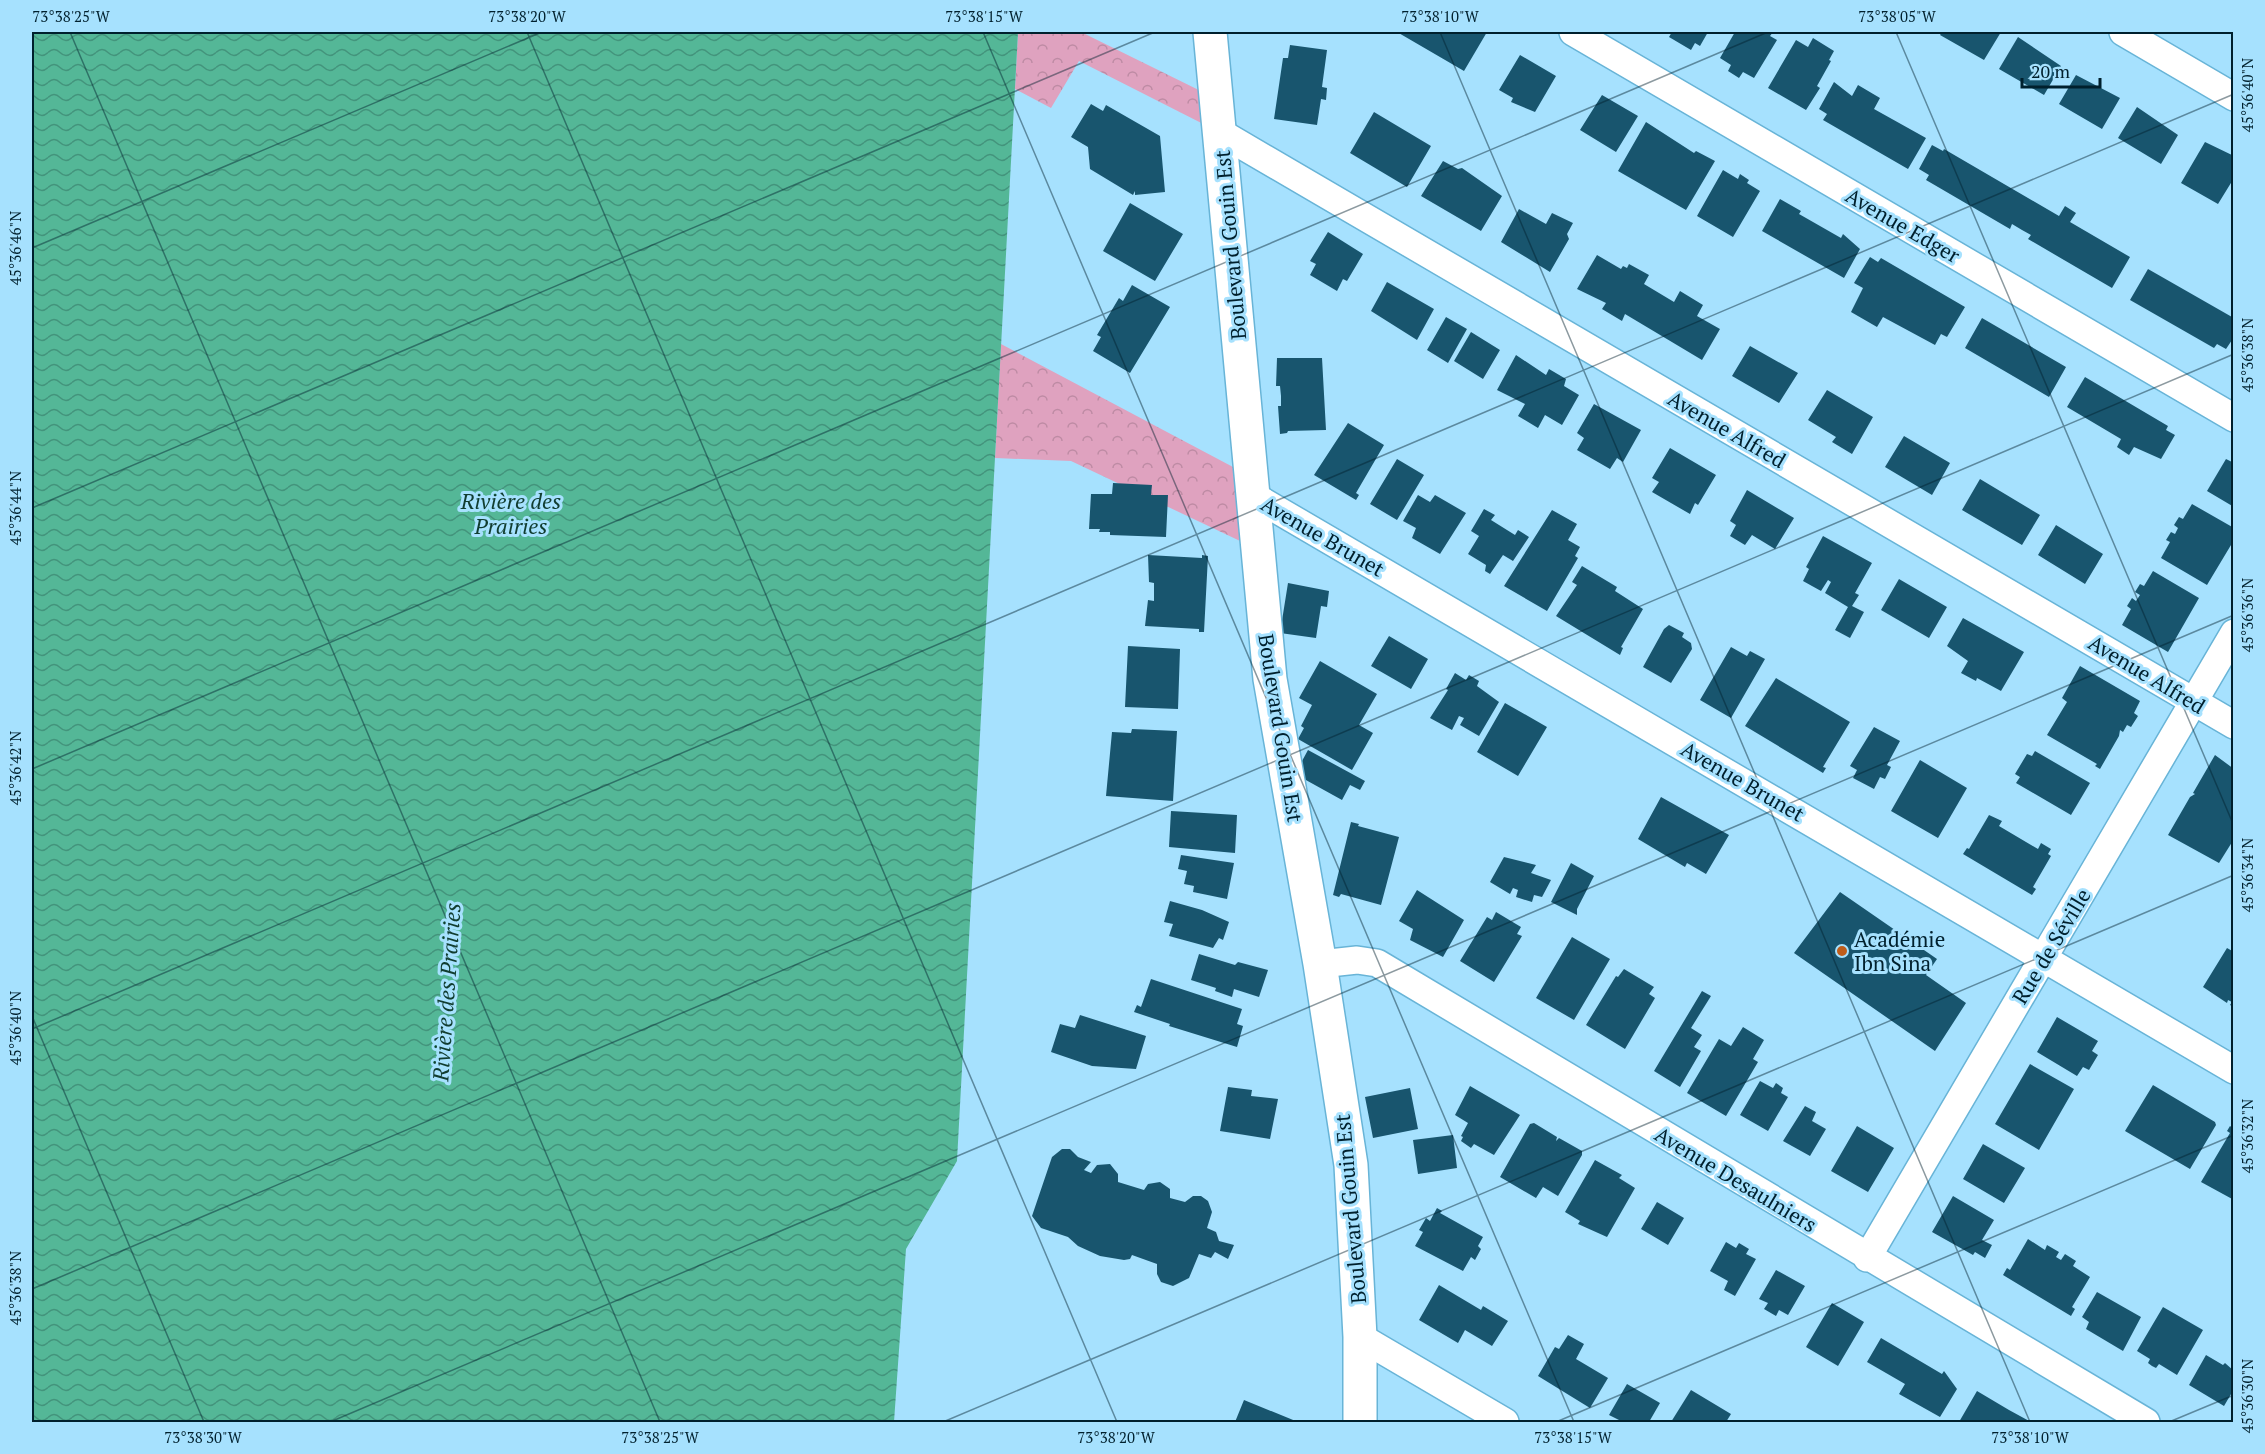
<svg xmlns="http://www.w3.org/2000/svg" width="2265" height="1454" viewBox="0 0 2265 1454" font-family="'PT Serif',serif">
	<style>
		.park { fill: url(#park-crowns) }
		.water { fill: url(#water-waves) }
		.building { fill: #18556e }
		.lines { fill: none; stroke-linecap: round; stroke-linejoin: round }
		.street-casing { stroke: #68b4d7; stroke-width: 30 }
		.secondary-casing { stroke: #68b4d7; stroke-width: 36 }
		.street { stroke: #fff; stroke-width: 27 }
		.secondary { stroke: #fff; stroke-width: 33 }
		.ticks { fill: none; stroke: #00202d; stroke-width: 1.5; stroke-opacity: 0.45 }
		.poi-dot { fill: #be5d1b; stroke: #a6e1fe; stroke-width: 2 }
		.labels { text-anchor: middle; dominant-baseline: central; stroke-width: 6; stroke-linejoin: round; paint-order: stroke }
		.street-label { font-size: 21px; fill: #00202d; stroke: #a6e1fe }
		.poi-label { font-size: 21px; fill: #00202d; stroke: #a6e1fe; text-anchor: start }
		.water-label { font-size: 22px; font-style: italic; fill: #113d30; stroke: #a6e1fe }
		.neatline { fill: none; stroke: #00202d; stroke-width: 2 }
		.ticks-label { font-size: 15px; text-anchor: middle; fill: #00202d }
	</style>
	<defs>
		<pattern id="park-crowns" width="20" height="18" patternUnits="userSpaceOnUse" patternTransform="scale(1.5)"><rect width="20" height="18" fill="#dfa2bf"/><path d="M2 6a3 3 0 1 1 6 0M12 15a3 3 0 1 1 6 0" fill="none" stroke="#be8ba4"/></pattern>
		<pattern id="water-waves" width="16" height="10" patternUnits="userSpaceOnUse" patternTransform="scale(1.5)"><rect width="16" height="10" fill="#54b797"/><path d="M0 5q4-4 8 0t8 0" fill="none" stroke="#43947c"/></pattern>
	</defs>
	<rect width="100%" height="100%" fill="#a6e1fe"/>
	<path class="park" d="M 1018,32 L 1081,32 L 1217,99 L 1221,133 L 1079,61 L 1051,108 L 1015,89 Z
		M 1001,344 L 1250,476 L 1257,549 L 1071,461 L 995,458 Z"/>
	<path class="water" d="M 32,32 L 1018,32 L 957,1161 L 906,1249 L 894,1422 L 32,1422 Z"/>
	<path class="building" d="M 1397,32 L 1487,32 L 1464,71 Z
		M 1672,32 L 1708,32 L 1700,46 L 1695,43 L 1691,50 L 1669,37 Z
		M 1735,32 L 1773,32 L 1770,36 L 1777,40 L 1754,78 L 1743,72 L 1739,78 L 1728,71 L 1731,65 L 1720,58 Z
		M 1942,32 L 2001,32 L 1984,60 L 1940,35 Z
		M 2018,37 L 2061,66 L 2044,95 L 1999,69 Z
		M 1813,38 L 1834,51 L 1829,60 L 1831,61 L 1817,86 L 1820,88 L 1806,110 L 1768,88 L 1796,40 L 1808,47 Z
		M 1290,45 L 1327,50 L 1322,87 L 1327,88 L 1326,100 L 1321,99 L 1317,125 L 1274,119 L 1283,58 L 1288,58 Z
		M 1520,55 L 1556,76 L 1535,112 L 1511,102 L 1513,98 L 1499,90 Z
		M 2076,75 L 2120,98 L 2102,129 L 2059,104 Z
		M 1834,82 L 1852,96 L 1858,85 L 1880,98 L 1874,109 L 1926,138 L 1908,169 L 1823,120 L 1827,114 L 1819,109 Z
		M 1602,95 L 1638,116 L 1616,152 L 1580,130 Z
		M 1091,104 L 1103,111 L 1106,105 L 1160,136 L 1165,192 L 1135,195 L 1135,191 L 1133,195 L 1090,169 L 1088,147 L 1071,137 Z
		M 2137,107 L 2178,135 L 2161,164 L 2118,138 Z
		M 1374,112 L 1431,146 L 1407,187 L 1350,153 Z
		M 1646,122 L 1694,153 L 1696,151 L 1715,161 L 1686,210 L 1618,171 Z
		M 2205,142 L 2234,156 L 2234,178 L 2218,204 L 2181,183 Z
		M 1932,145 L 1943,151 L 1944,149 L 2059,216 L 2065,206 L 2076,213 L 2070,222 L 2130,257 L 2112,288 L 2028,239 L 2031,235 L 2022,230 L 2012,224 L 2010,229 L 1926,180 L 1929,175 L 1919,169 Z
		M 1443,161 L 1458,169 L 1462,168 L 1502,196 L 1481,231 L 1421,196 Z
		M 1723,170 L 1738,179 L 1740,174 L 1749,180 L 1747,183 L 1760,191 L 1733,237 L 1697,216 Z
		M 1780,199 L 1801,211 L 1799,214 L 1841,238 L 1843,234 L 1860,249 L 1844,278 L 1762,231 Z
		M 1130,203 L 1183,234 L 1155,281 L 1103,251 Z
		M 1519,209 L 1546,224 L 1552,213 L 1573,223 L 1567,234 L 1569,239 L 1550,272 L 1501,242 Z
		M 1328,232 L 1363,254 L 1347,281 L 1343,279 L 1337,291 L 1310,275 L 1316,264 L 1310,261 Z
		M 1597,255 L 1621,269 L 1623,266 L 1627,268 L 1629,264 L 1649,275 L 1644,284 L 1674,302 L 1680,291 L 1703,305 L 1697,316 L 1720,329 L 1702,360 L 1625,314 L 1622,321 L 1602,309 L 1606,303 L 1577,289 Z
		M 1870,257 L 1878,262 L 1881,258 L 1965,307 L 1947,337 L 1941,334 L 1935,345 L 1883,317 L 1877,327 L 1851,312 L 1863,288 L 1854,283 Z
		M 2148,269 L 2232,317 L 2234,337 L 2226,349 L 2217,344 L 2214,348 L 2130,300 Z
		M 1387,282 L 1434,309 L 1417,340 L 1371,311 Z
		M 1132,285 L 1170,307 L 1130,373 L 1093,351 L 1101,337 L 1097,335 L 1119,298 L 1123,301 Z
		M 1446,317 L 1467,329 L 1448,363 L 1427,350 Z
		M 1982,318 L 2066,367 L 2049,397 L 1965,348 Z
		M 1471,332 L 1500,350 L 1483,379 L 1454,361 Z
		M 1750,346 L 1798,373 L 1779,403 L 1732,376 Z
		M 1516,355 L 1546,375 L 1549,369 L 1566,379 L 1564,386 L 1579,395 L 1562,425 L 1545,415 L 1538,428 L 1518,416 L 1525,404 L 1497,390 Z
		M 1277,358 L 1322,358 L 1326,430 L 1288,431 L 1287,433 L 1280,434 L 1278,406 L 1281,406 L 1281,396 L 1280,386 L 1276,386 Z
		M 2085,377 L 2168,426 L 2166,430 L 2175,435 L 2161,459 L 2134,447 L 2129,455 L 2117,447 L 2121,439 L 2067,407 Z
		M 1827,390 L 1873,417 L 1852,454 L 1832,442 L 1836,437 L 1808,420 Z
		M 1594,404 L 1641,430 L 1623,462 L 1617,458 L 1610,469 L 1577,450 L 1584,438 L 1577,433 Z
		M 1348,423 L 1384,445 L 1356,493 L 1359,495 L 1356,500 L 1314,475 Z
		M 1904,436 L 1950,463 L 1932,495 L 1885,467 Z
		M 1670,448 L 1716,475 L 1698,505 L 1695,503 L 1690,514 L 1652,492 L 1659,482 L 1652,478 Z
		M 1397,459 L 1424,475 L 1397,520 L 1370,504 Z
		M 2226,459 L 2234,463 L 2234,507 L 2207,491 Z
		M 1980,479 L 2040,515 L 2022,545 L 1962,510 Z
		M 1113,483 L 1152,485 L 1151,495 L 1168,495 L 1166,537 L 1110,535 L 1110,532 L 1099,532 L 1100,529 L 1089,529 L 1091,494 L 1112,494 Z
		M 1747,490 L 1794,518 L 1775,549 L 1752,535 L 1745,545 L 1730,536 L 1736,525 L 1730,521 Z
		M 1418,495 L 1430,502 L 1435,495 L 1466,513 L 1440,554 L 1412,538 L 1416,528 L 1403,521 Z
		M 2192,504 L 2234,528 L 2234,540 L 2207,585 L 2161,558 L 2170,542 L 2166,540 L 2171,532 L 2175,534 L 2178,528 L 2174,525 L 2179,517 L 2183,519 Z
		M 1484,509 L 1495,515 L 1491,520 L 1515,535 L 1518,530 L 1529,537 L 1513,561 L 1503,555 L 1490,574 L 1485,571 L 1486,565 L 1468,554 L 1479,536 L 1471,531 Z
		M 1552,510 L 1577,524 L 1568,540 L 1580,547 L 1575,556 L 1578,558 L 1547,611 L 1504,586 Z
		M 2056,525 L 2103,554 L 2085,584 L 2038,555 Z
		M 1823,536 L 1872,563 L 1855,593 L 1859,595 L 1852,606 L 1864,612 L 1850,638 L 1835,630 L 1848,607 L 1825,593 L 1831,582 L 1828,580 L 1821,591 L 1803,581 L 1809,569 L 1806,567 Z
		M 1148,555 L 1202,558 L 1202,555 L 1208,556 L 1204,632 L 1199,632 L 1199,629 L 1145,626 L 1148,600 L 1154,601 L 1154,583 L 1149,582 Z
		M 1582,566 L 1617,587 L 1615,591 L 1643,609 L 1621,647 L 1623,648 L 1620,655 L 1556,616 L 1577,585 L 1572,582 Z
		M 2153,571 L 2199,598 L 2168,652 L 2122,625 L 2131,609 L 2127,606 L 2132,598 L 2136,601 L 2140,595 L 2135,592 L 2140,584 L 2144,586 Z
		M 1899,579 L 1947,607 L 1929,638 L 1881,610 Z
		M 1288,583 L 1329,591 L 1327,607 L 1321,606 L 1316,638 L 1280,633 Z
		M 1963,618 L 2024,652 L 2001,691 L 1977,678 L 1976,681 L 1961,673 L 1968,661 L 1947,646 Z
		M 1669,625 L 1684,633 L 1682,637 L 1691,643 L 1692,649 L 1671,683 L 1643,667 L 1664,629 Z
		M 1389,636 L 1428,659 L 1411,689 L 1371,666 Z
		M 1128,646 L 1180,649 L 1178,709 L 1125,707 Z
		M 1731,647 L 1747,656 L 1750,651 L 1765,659 L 1731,718 L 1700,700 Z
		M 1320,661 L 1377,694 L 1359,725 L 1373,733 L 1352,770 L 1298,739 L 1304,728 L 1301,726 L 1312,705 L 1299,698 Z
		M 2080,666 L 2140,701 L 2134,713 L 2138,716 L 2131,727 L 2127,725 L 2123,732 L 2120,730 L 2119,736 L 2100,769 L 2095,766 L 2097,764 L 2047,735 L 2067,702 L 2062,698 Z
		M 1455,673 L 1466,680 L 1469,675 L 1479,681 L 1477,686 L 1499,702 L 1479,736 L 1460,725 L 1464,718 L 1459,716 L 1452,730 L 1430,718 L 1448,690 L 1446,689 Z
		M 1776,678 L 1850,722 L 1823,767 L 1826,768 L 1823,773 L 1745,726 Z
		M 1505,703 L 1547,727 L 1518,776 L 1477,752 Z
		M 1874,727 L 1900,741 L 1887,765 L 1891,767 L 1885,779 L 1880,777 L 1874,789 L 1853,778 L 1857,770 L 1850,766 Z
		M 1132,729 L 1177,731 L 1173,801 L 1106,796 L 1112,732 L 1131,733 Z
		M 1308,750 L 1365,781 L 1360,790 L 1350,785 L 1342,800 L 1295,774 Z
		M 2035,751 L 2090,783 L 2071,815 L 2016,783 L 2020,777 L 2015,774 L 2027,754 L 2032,756 Z
		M 2215,755 L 2234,769 L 2234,839 L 2219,863 L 2168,835 L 2190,797 L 2195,794 L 2193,793 Z
		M 1920,760 L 1967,788 L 1938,838 L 1891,811 Z
		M 1661,797 L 1729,835 L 1706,874 L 1687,863 L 1685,867 L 1638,839 Z
		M 1171,811 L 1237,815 L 1235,853 L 1169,847 Z
		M 1989,815 L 2002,821 L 1999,826 L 2038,849 L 2041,843 L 2051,849 L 2048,854 L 2051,856 L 2033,887 L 2036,889 L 2032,895 L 1963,854 L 1967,848 L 1969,849 Z
		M 1351,822 L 1359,824 L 1358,826 L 1399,837 L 1381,905 L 1341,894 L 1339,897 L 1333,895 Z
		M 1181,855 L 1234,863 L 1227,899 L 1193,892 L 1194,886 L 1184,884 L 1187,871 L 1178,869 Z
		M 1504,857 L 1536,865 L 1531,873 L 1551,880 L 1542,897 L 1534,895 L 1532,902 L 1516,897 L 1518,890 L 1513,888 L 1510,894 L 1490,882 Z
		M 1571,863 L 1594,876 L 1577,909 L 1577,915 L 1551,902 Z
		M 1417,890 L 1464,920 L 1443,957 L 1410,940 L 1413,929 L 1399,921 Z
		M 1840,892 L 1937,959 L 1926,975 L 1966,1003 L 1935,1051 L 1794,953 Z
		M 1170,901 L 1202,910 L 1229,922 L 1223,940 L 1219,938 L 1213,948 L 1169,936 L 1173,924 L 1164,922 Z
		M 1496,912 L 1521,927 L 1517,934 L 1522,936 L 1494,982 L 1460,961 L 1487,917 L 1492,920 Z
		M 1572,937 L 1610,959 L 1574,1020 L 1536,998 Z
		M 2227,948 L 2234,952 L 2234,1007 L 2230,1005 L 2232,1002 L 2228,1000 L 2227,1003 L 2203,987 Z
		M 1199,954 L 1235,965 L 1238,962 L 1268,970 L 1259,997 L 1234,989 L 1232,997 L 1215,991 L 1216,988 L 1191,980 Z
		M 1624,969 L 1654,987 L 1649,994 L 1655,998 L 1625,1049 L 1586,1025 L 1616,976 L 1618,977 Z
		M 1151,979 L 1242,1009 L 1237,1024 L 1243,1026 L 1237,1047 L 1169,1026 L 1170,1024 L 1134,1012 L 1137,1005 L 1141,1007 Z
		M 1702,991 L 1711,996 L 1691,1028 L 1702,1035 L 1694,1047 L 1701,1051 L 1680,1087 L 1654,1071 Z
		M 1080,1015 L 1146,1036 L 1136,1069 L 1092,1066 L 1051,1052 L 1060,1024 L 1075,1028 Z
		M 2057,1017 L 2098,1041 L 2092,1051 L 2098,1055 L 2089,1070 L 2083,1067 L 2077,1076 L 2037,1052 Z
		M 1743,1027 L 1764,1040 L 1753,1059 L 1758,1062 L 1726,1116 L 1687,1093 L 1719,1039 L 1731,1046 Z
		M 2030,1064 L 2074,1089 L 2039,1150 L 1995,1124 Z
		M 1760,1081 L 1773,1088 L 1776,1083 L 1783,1088 L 1781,1093 L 1788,1097 L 1768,1131 L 1740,1115 Z
		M 2153,1085 L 2215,1122 L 2216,1125 L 2190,1169 L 2125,1131 Z
		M 1470,1086 L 1520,1115 L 1494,1155 L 1474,1144 L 1471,1148 L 1461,1141 L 1463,1137 L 1461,1136 L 1468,1123 L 1455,1115 Z
		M 1228,1087 L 1252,1090 L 1251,1096 L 1278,1099 L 1270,1139 L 1220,1131 Z
		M 1410,1088 L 1418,1129 L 1373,1138 L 1365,1097 Z
		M 1805,1106 L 1816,1112 L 1812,1121 L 1826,1129 L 1810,1156 L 1783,1141 Z
		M 1534,1123 L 1557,1137 L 1556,1141 L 1559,1138 L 1582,1151 L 1582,1155 L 1558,1196 L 1543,1187 L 1536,1198 L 1500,1177 L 1530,1124 Z
		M 1857,1126 L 1894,1148 L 1868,1192 L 1831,1171 Z
		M 2230,1126 L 2234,1129 L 2234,1200 L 2201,1182 L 2230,1133 L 2227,1131 Z
		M 1453,1135 L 1457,1168 L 1418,1174 L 1413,1140 Z
		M 1983,1144 L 2025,1168 L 2004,1203 L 1963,1179 Z
		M 1062,1149 L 1070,1149 L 1078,1157 L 1091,1162 L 1084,1170 L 1091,1173 L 1097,1165 L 1110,1164 L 1118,1174 L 1118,1182 L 1144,1190 L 1148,1184 L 1160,1182 L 1170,1189 L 1170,1198 L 1185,1202 L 1193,1196 L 1201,1196 L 1208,1201 L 1212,1212 L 1207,1228 L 1216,1232 L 1219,1241 L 1234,1245 L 1228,1259 L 1215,1252 L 1211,1258 L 1199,1254 L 1189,1278 L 1173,1286 L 1161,1282 L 1157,1274 L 1157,1264 L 1132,1255 L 1130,1259 L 1124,1260 L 1100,1256 L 1078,1246 L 1068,1237 L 1041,1228 L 1032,1216 L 1052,1157 Z
		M 1595,1160 L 1622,1175 L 1619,1178 L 1635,1188 L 1607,1237 L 1578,1224 L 1580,1221 L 1565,1212 Z
		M 1953,1196 L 1994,1220 L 1982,1240 L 1992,1245 L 1985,1258 L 1975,1252 L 1973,1255 L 1932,1232 Z
		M 1657,1202 L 1684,1218 L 1668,1245 L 1641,1229 Z
		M 1437,1208 L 1442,1211 L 1440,1213 L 1483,1237 L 1478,1246 L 1481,1249 L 1475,1260 L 1471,1257 L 1463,1271 L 1415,1246 L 1423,1232 L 1419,1230 L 1426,1218 L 1430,1221 Z
		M 2028,1239 L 2045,1250 L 2047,1245 L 2059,1252 L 2056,1257 L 2061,1260 L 2065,1254 L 2076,1261 L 2073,1266 L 2090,1277 L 2072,1307 L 2075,1309 L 2071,1316 L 2003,1275 L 2007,1268 L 2010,1270 Z
		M 1726,1242 L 1736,1248 L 1739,1243 L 1749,1249 L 1746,1254 L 1756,1259 L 1735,1296 L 1724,1290 L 1728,1281 L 1710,1271 Z
		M 1776,1270 L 1805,1286 L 1788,1315 L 1779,1310 L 1776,1316 L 1764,1309 L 1768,1303 L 1759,1299 Z
		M 1439,1285 L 1481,1310 L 1483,1306 L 1508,1321 L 1492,1346 L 1465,1330 L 1458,1343 L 1419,1320 Z
		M 2097,1292 L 2141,1317 L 2123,1351 L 2086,1329 L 2089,1322 L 2082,1317 Z
		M 1832,1303 L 1864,1322 L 1838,1366 L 1806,1347 Z
		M 2163,1307 L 2203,1330 L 2177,1375 L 2159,1364 L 2156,1368 L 2152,1366 L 2148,1363 L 2150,1359 L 2137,1351 Z
		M 1568,1335 L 1584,1344 L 1576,1359 L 1608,1378 L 1590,1408 L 1538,1376 L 1555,1347 L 1559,1349 Z
		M 1881,1338 L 1942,1374 L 1944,1371 L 1957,1389 L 1940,1417 L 1899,1394 L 1905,1384 L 1867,1362 Z
		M 2206,1355 L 2223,1365 L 2225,1363 L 2234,1371 L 2234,1389 L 2224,1406 L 2189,1385 Z
		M 1627,1384 L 1660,1403 L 1649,1422 L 1618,1422 L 1619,1420 L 1609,1415 Z
		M 1691,1390 L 1731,1414 L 1726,1422 L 1671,1422 Z
		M 1977,1391 L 2009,1410 L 2031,1422 L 1959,1422 Z
		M 1244,1400 L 1298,1422 L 1235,1422 Z"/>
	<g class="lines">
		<g class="street-casing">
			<path id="street" d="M 1573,32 L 2234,418
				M 2123,32 L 2234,97
				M 1221,133 L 2234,725
				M 1252,495 L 2234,1070
				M 1320,964 L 1357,960 L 1377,963 L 2146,1422
				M 1867,1258 L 2234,633
				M 1360,1337 L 1505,1422"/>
		</g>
		<g class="secondary-casing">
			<path id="secondary" d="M 1210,32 L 1270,679 L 1320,964 L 1351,1165 L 1360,1337 L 1360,1422"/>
		</g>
		<use href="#street" class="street"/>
		<use href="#secondary" class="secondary"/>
	</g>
	<path class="ticks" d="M 70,32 L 660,1422M 527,32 L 1117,1422M 983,32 L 1574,1422M 1440,32 L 2030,1422M 1896,32 L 2234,826M 32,248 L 542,32M 32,508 L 1155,32M 32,769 L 1768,32M 32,1016 L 204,1422M 32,1029 L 2234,94M 32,1289 L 2234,354M 330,1422 L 2234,615M 943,1422 L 2234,875M 1556,1422 L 2234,1135M 2169,1422 L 2234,1395"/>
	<circle class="poi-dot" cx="1842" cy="951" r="6"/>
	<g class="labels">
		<g class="street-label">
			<text transform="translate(1903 225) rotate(30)">Avenue Edger</text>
			<text transform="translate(1230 245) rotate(-95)">Boulevard Gouin Est</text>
			<text transform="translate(1727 429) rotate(30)">Avenue Alfred</text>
			<text transform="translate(1323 536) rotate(30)">Avenue Brunet</text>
			<text transform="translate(2147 674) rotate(31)">Avenue Alfred</text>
			<text transform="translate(1281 728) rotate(81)">Boulevard Gouin Est</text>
			<text transform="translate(1743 781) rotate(30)">Avenue Brunet</text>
			<text transform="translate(2051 946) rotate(-59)">Rue de Séville</text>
			<text transform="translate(1736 1179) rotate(31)">Avenue Desaulniers</text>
			<text transform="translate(1350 1209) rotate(-95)">Boulevard Gouin Est</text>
		</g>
		<g class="poi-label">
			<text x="1854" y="939">Académie<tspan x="1854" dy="24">Ibn Sina</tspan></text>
		</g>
		<g class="water-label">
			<text x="511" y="500">Rivière des<tspan x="511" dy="25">Prairies</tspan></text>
			<text transform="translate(446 992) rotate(-86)">Rivière des Prairies</text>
		</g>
	</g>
	<rect width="2265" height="1454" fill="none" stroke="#a6e1fe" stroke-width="66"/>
	<path d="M2022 78v9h78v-9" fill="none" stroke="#00202d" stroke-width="3"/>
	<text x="2031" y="78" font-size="18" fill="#00202d" stroke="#a6e1fe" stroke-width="4.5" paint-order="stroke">20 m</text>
	<rect x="33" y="33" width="2199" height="1388" class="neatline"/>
	<g class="ticks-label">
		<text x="71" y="22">73°38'25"W</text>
		<text x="527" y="22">73°38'20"W</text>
		<text x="984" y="22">73°38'15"W</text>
		<text x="1440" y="22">73°38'10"W</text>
		<text x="1897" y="22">73°38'05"W</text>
		<text transform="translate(2248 95) rotate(-90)" y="5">45°36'40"N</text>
		<text transform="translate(16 248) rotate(-90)" y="5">45°36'46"N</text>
		<text transform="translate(2248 355) rotate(-90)" y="5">45°36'38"N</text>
		<text transform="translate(16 508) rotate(-90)" y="5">45°36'44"N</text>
		<text transform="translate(2248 615) rotate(-90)" y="5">45°36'36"N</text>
		<text transform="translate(16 768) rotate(-90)" y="5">45°36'42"N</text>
		<text transform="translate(2248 875) rotate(-90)" y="5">45°36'34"N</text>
		<text transform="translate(16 1028) rotate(-90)" y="5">45°36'40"N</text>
		<text transform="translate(2248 1136) rotate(-90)" y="5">45°36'32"N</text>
		<text transform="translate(16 1288) rotate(-90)" y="5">45°36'38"N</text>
		<text transform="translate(2248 1396) rotate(-90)" y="5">45°36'30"N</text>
		<text x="203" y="1443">73°38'30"W</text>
		<text x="660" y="1443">73°38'25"W</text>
		<text x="1116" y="1443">73°38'20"W</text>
		<text x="1573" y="1443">73°38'15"W</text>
		<text x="2030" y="1443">73°38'10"W</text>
	</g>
</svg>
